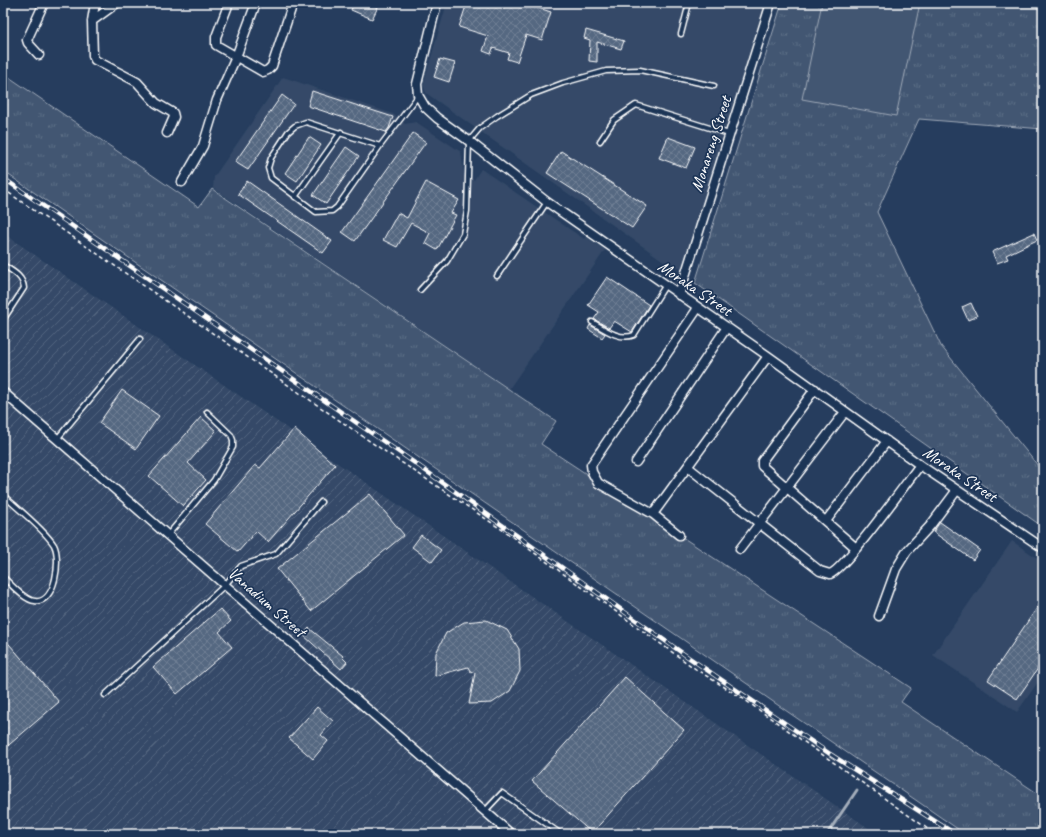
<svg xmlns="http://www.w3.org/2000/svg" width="1046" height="837" viewBox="0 0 1046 837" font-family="Caveat,sans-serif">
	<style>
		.built { fill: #344a68 }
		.industrial { fill: url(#industrial-furrows) }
		.grass { fill: url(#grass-tufts); stroke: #a0aab8 }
		.pitch { fill: #425672; stroke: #a0aab8 }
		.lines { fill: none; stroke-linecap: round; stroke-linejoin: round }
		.stream { stroke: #a4aebb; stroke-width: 3 }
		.building { fill: url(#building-cross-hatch); stroke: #fff }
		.service-casing { stroke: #fff; stroke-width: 7 }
		.minor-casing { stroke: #fff; stroke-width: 11 }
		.path { stroke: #fff; stroke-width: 1.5; stroke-dasharray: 4 3; stroke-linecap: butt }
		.service { stroke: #1d3557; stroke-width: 4 }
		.minor { stroke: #1d3557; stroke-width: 8 }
		.rail-casing { stroke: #fff; stroke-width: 4.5 }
		.rail { stroke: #1d3557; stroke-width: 3; stroke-dasharray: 9; stroke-linecap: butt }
		.labels { text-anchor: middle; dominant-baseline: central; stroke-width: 3.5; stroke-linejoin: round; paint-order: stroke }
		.street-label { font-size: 17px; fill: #fff; stroke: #1d3557 }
	</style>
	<defs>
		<pattern id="industrial-furrows" width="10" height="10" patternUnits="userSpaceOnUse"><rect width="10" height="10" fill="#344a68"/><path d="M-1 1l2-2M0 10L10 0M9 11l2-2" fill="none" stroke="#52657f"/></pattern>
		<pattern id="grass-tufts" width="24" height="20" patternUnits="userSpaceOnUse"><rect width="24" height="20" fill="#425672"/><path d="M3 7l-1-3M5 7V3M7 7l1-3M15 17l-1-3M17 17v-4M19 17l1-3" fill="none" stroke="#5e6f87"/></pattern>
		<pattern id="building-cross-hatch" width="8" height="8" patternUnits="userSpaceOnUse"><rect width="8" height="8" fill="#556781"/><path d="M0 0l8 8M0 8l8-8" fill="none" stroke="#6e7e94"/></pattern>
	</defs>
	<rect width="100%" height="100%" fill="#263d5e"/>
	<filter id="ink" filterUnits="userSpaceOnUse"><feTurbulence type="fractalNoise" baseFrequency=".025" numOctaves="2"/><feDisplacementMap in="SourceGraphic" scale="8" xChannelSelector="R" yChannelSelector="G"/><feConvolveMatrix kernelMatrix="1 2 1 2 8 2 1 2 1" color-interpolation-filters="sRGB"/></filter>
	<g filter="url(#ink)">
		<path class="built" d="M 447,3 L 766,3 L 684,267 L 672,267 L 426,93 L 423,85 Z
			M 283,77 L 393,114 L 405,124 L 416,122 L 461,152 L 464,174 L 474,180 L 481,169 L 584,239 L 586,237 L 605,250 L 509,389 L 213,188 L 214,177 Z
			M 1012,541 L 1043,562 L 1043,675 L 1017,712 L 933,655 Z"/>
		<path class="industrial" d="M 3,233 L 877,834 L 3,834 Z"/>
		<path class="grass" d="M 782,3 L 1043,3 L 1043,129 L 919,119 L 877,212 L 941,346 L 1043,472 L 1043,527 L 695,283 Z
			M 3,73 L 199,207 L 212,189 L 556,421 L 541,444 L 911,688 L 901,702 L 1043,797 L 1043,834 L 965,834 L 3,171 Z"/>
		<path class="pitch" d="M 822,3 L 920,3 L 896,116 L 802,99 Z"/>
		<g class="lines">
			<path class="stream" d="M 827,834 L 857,790"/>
		</g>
		<path class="building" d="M 354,3 L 370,3 L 378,7 L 372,19 L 351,10 Z
			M 467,3 L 523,3 L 551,12 L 542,40 L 526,35 L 517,62 L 507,59 L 509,53 L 493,48 L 491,54 L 483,51 L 488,36 L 459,27 Z
			M 586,30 L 624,41 L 621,49 L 597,42 L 597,62 L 589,61 L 590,40 L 584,38 Z
			M 440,59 L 455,63 L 449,82 L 434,77 Z
			M 312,91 L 393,117 L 389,128 L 386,132 L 308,106 Z
			M 282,95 L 294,104 L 248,170 L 235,162 Z
			M 413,133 L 426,142 L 355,241 L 342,232 Z
			M 309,137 L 321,145 L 297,181 L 285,173 Z
			M 668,137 L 695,147 L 686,168 L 659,158 Z
			M 346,147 L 359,156 L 326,204 L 313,195 Z
			M 561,151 L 647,206 L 632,228 L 547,173 Z
			M 247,181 L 332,241 L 323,253 L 238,194 Z
			M 426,182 L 459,200 L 451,213 L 456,215 L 437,250 L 425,243 L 430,233 L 411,223 L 397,247 L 383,240 L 398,213 L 407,218 Z
			M 1034,233 L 1037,240 L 1006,255 L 1008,259 L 997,263 L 992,252 Z
			M 607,277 L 649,305 L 632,332 L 614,321 L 609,328 L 594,319 L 599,312 L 588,305 Z
			M 971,303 L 977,316 L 968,320 L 962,307 Z
			M 590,325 L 605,334 L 602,338 L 588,329 Z
			M 122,390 L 159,416 L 136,449 L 99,423 Z
			M 201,417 L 216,431 L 188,463 L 206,480 L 183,506 L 149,476 Z
			M 294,429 L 335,465 L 268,542 L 256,531 L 238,552 L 205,524 L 255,465 L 260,468 Z
			M 370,494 L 404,535 L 311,611 L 277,569 Z
			M 940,522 L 980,550 L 973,560 L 933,532 Z
			M 421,535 L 441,550 L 432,562 L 412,547 Z
			M 1043,599 L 1043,661 L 1017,699 L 988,680 Z
			M 220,609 L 231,621 L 219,632 L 232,647 L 177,694 L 153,667 Z
			M 486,620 L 507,630 L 519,649 L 520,671 L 510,691 L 492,703 L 469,704 L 475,673 L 470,671 L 468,667 L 435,676 L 436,653 L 446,633 L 464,622 Z
			M 309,628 L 343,656 L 342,657 L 347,662 L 341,669 L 303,635 Z
			M 3,637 L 59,702 L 3,750 Z
			M 625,677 L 684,730 L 592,833 L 532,781 Z
			M 317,707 L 333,721 L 321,735 L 328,741 L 313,759 L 289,738 Z"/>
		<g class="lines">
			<g class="service-casing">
				<path id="service" d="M 681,34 L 689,3
					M 306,122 L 380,146 L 337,207 L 332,211 L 316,212 L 271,178 L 268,168 L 271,158 L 288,132 L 295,126 Z
					M 600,141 L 614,120 L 636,105 L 729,134
					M 380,146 L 418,96
					M 295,197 L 341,132
					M 3,265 C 12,271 23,276 24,288 L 3,320
					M 497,276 L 547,202
					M 420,290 L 447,261 L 463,234 L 467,211 L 469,141 L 480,128 L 497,116 L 531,95 L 563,83 L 606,71 L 640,70 L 714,86
					M 592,322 C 604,329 620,341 634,335 L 665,286
					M 57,439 L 140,339
					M 3,495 C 17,508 44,529 54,545 C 61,558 56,604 35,601 C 24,600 11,584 3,577
					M 167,536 L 214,480 L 233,447 L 233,440 L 231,435 L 207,412
					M 105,695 L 225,585 L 241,566 L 276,554 L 321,502
					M 485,811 L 502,793 L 561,834"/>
			</g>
			<g class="minor-casing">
				<path id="minor" d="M 95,3 L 92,21 L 93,56 L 95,60 L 137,82 L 156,103 L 173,113 L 174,117 L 167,133
					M 229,3 L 216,37 L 216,45 L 263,72 L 268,70 L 272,66 L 293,3
					M 437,3 L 417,84 L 418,95 L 425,107 L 437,118 L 469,141 L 547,202 L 768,356 L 920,465 L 1043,548
					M 92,21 L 117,3
					M 39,55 L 28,43 L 27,40 L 44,3
					M 182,182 L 203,146 L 217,100 L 236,57 L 256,3
					M 679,295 L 771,3
					M 815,389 L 762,461 L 762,466 L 856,548
					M 3,392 L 511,834
					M 636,462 L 727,327
					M 689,468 L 820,571 L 830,574 C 845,569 906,483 920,465
					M 653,514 L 768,356
					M 826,521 L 887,441
					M 679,535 L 653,514 L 598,483 L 592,472 L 591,465 L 698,308
					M 740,549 L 845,412
					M 879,616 L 896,569 L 907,551 L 930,526 L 957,490"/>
			</g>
			<path class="path" d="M 3,189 L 371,442 L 504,531 L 697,670 L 742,698 L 935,834"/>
			<use href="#service" class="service"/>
			<use href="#minor" class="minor"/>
			<g class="rail-casing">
				<path id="rail" d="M 3,178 L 419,466 L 688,657 L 830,754 L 955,834"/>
			</g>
			<use href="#rail" class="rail"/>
		</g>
	</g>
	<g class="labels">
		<g class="street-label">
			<text transform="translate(711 144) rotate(-72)">Monareng Street</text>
			<text transform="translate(695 288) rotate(34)">Moraka Street</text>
			<text transform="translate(960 474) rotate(34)">Moraka Street</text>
			<text transform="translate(267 602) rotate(41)">Vanadium Street</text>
		</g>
	</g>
	<rect width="1046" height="837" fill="none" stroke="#1d3557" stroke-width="16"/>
	<rect x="8" y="8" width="1030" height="821" fill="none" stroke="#fff" stroke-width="1.5" filter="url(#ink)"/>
</svg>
